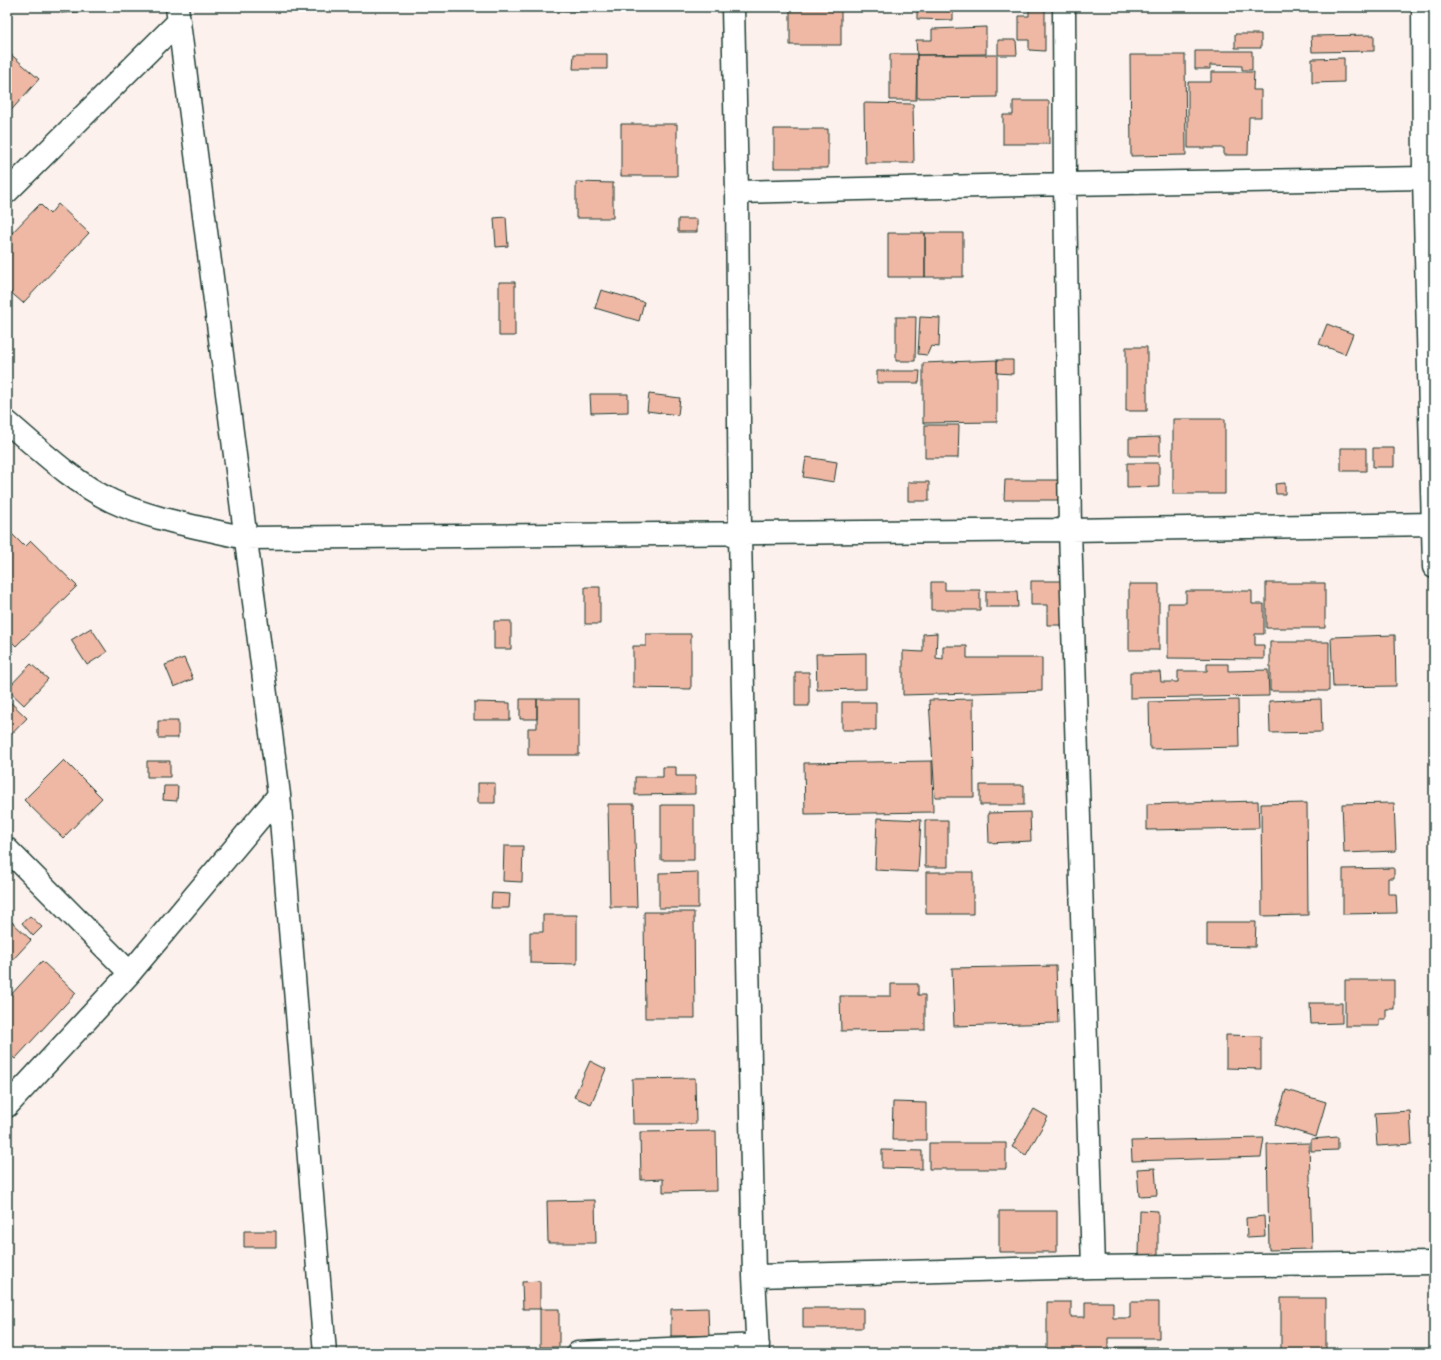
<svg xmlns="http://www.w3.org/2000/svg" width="1441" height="1360" viewBox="0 0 1441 1360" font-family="Caveat,sans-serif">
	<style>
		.building { fill: #efb8a4; stroke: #1f3d34 }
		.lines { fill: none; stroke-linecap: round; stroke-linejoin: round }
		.minor-casing { stroke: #1f3d34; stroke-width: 25 }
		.minor { stroke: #fff; stroke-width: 22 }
	</style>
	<rect width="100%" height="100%" fill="#fcf1ed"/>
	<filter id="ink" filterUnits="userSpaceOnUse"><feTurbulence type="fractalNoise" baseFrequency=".025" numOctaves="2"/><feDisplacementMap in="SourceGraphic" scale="8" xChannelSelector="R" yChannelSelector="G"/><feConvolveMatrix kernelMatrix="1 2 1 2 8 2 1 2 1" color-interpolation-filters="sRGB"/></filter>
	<g filter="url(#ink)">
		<path class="building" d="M 60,7 L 89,7 L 89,11 L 61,13 Z
			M 518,7 L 587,7 L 587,11 L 518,10 Z
			M 790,7 L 841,7 L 841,45 L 790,45 Z
			M 917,7 L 953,7 L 953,20 L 917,19 Z
			M 1029,7 L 1045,7 L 1045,51 L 1029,50 L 1029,40 L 1019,40 L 1019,16 L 1029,16 Z
			M 986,27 L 986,54 L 917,55 L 916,40 L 932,40 L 932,29 Z
			M 1235,34 L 1261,34 L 1261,48 L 1235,48 Z
			M 1374,35 L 1374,51 L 1312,52 L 1311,36 Z
			M 998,40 L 1016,40 L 1017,55 L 998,55 Z
			M 7,51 L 39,79 L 7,115 Z
			M 1195,51 L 1252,51 L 1252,70 L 1242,70 L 1242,66 L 1210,65 L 1210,69 L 1195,69 Z
			M 574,54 L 607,54 L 607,69 L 573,69 Z
			M 890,54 L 917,54 L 916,100 L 890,100 Z
			M 917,55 L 997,55 L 997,97 L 917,98 Z
			M 1130,55 L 1185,55 L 1186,155 L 1131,156 Z
			M 1344,58 L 1344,82 L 1312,83 L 1312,59 Z
			M 1211,72 L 1254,72 L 1253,90 L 1261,90 L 1261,117 L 1249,117 L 1248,155 L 1224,155 L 1224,148 L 1188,148 L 1188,82 L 1211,82 Z
			M 1013,101 L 1049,101 L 1049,144 L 1003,144 L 1003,115 L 1013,115 Z
			M 864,103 L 913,104 L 914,163 L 865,163 Z
			M 621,124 L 677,124 L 677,176 L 621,176 Z
			M 774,129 L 828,129 L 828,168 L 774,168 Z
			M 576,182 L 613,183 L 613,218 L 576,218 Z
			M 40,204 L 50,214 L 58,204 L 89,233 L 23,303 L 7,289 L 7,238 Z
			M 506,217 L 508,246 L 496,247 L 494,218 Z
			M 678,219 L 697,219 L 697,232 L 678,232 Z
			M 888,233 L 925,233 L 925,277 L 888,277 Z
			M 925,233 L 963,233 L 963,277 L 925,277 Z
			M 499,282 L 515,282 L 515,336 L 499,336 Z
			M 601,290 L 644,302 L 639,321 L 595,308 Z
			M 896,317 L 916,317 L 915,361 L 896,361 Z
			M 920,317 L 940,318 L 939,347 L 931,346 L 927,355 L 918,354 Z
			M 1327,324 L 1353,334 L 1345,354 L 1319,344 Z
			M 1126,347 L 1147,347 L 1147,411 L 1126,411 Z
			M 997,360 L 997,422 L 923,423 L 923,363 Z
			M 997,360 L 1013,360 L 1013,374 L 997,373 Z
			M 877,371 L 920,371 L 919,383 L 877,383 Z
			M 590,394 L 628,394 L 628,412 L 591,413 Z
			M 649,394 L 680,398 L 678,415 L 647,411 Z
			M 1173,419 L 1225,419 L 1225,494 L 1173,494 Z
			M 925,425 L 959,425 L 958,458 L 925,458 Z
			M 1160,437 L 1160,456 L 1129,456 L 1129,438 Z
			M 1341,448 L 1366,448 L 1366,471 L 1341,471 Z
			M 1373,448 L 1394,448 L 1394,467 L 1373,467 Z
			M 806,457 L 837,462 L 834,482 L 803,477 Z
			M 1127,463 L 1159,463 L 1159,487 L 1127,488 Z
			M 1005,480 L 1061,480 L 1060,500 L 1004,500 Z
			M 908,482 L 929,482 L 929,501 L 908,501 Z
			M 1285,483 L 1285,494 L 1276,494 L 1275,484 Z
			M 7,529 L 25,547 L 31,541 L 77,586 L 16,646 L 7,637 Z
			M 1031,581 L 1067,581 L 1067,625 L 1047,625 L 1047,605 L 1031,605 Z
			M 931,582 L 945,582 L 945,590 L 980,590 L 980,610 L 931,610 Z
			M 1266,583 L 1325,583 L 1325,628 L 1266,628 Z
			M 1129,584 L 1159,584 L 1159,650 L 1129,650 Z
			M 585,587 L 600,587 L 600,624 L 585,624 Z
			M 986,591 L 1017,591 L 1018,607 L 986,607 Z
			M 1186,591 L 1252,591 L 1252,604 L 1264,604 L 1264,634 L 1255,634 L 1255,645 L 1264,645 L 1264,659 L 1168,658 L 1168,603 L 1186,603 Z
			M 494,621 L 511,621 L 511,649 L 494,649 Z
			M 91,628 L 107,652 L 87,665 L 71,640 Z
			M 937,633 L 936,658 L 943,659 L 943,646 L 967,646 L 967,658 L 1042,658 L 1042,691 L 903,695 L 903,651 L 923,652 L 923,634 Z
			M 646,634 L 691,634 L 691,689 L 633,688 L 633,646 L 646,646 Z
			M 1395,635 L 1396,686 L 1333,687 L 1331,637 Z
			M 1270,642 L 1329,642 L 1329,691 L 1270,691 Z
			M 866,653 L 866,689 L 817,690 L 816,654 Z
			M 184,658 L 193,679 L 174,687 L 165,665 Z
			M 31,664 L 48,679 L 24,705 L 7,689 Z
			M 1207,664 L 1228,664 L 1228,671 L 1268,670 L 1269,696 L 1130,698 L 1130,672 L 1160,672 L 1161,682 L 1178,682 L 1178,671 L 1207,671 Z
			M 795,672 L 809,672 L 809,706 L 795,706 Z
			M 7,699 L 27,718 L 7,739 Z
			M 520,699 L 537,699 L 537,719 L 520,719 Z
			M 537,699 L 579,699 L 579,755 L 528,755 L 528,728 L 537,728 Z
			M 973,699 L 974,797 L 935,797 L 929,700 Z
			M 1321,699 L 1322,732 L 1270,733 L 1269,701 Z
			M 1238,700 L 1239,747 L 1150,749 L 1149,702 Z
			M 474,702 L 510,703 L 510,720 L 474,720 Z
			M 842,702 L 876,702 L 876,730 L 842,730 Z
			M 158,721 L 178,721 L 178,738 L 158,738 Z
			M 64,760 L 102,798 L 63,838 L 24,800 Z
			M 147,761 L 170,761 L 170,777 L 147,777 Z
			M 932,761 L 933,812 L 805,814 L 804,763 Z
			M 663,767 L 676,767 L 676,776 L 695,776 L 695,794 L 635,795 L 635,777 L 663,777 Z
			M 478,783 L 495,783 L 495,803 L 478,803 Z
			M 980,785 L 1024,785 L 1024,805 L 980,805 Z
			M 164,786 L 178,786 L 177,801 L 163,800 Z
			M 1258,801 L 1259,828 L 1147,830 L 1147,804 Z
			M 1307,803 L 1308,915 L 1262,916 L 1261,804 Z
			M 1394,803 L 1396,851 L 1344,853 L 1342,804 Z
			M 608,804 L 634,804 L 637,907 L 610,907 Z
			M 661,805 L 694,805 L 694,860 L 661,860 Z
			M 1030,812 L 1031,841 L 989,843 L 988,813 Z
			M 877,818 L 921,820 L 918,872 L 875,870 Z
			M 925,820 L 948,820 L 948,867 L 925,867 Z
			M 504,846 L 523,846 L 522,882 L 503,881 Z
			M 1394,868 L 1394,878 L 1388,878 L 1388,894 L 1396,894 L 1397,913 L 1343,914 L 1343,869 Z
			M 698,872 L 698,908 L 659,908 L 659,873 Z
			M 926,872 L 973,872 L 973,914 L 926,914 Z
			M 492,893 L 510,894 L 509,908 L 491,908 Z
			M 644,912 L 694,912 L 695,1018 L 645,1018 Z
			M 543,915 L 577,915 L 577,964 L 530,963 L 530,932 L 543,932 Z
			M 30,916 L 42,927 L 33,936 L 22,923 Z
			M 12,922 L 31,940 L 7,966 L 7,928 Z
			M 1207,922 L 1256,922 L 1255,947 L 1207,946 Z
			M 42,961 L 76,993 L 15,1059 L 7,1052 L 7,999 Z
			M 1056,966 L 1058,1023 L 954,1026 L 952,968 Z
			M 1345,980 L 1394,980 L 1394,1009 L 1386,1009 L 1386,1019 L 1379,1019 L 1379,1026 L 1345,1026 Z
			M 891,984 L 918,984 L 918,995 L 925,995 L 925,1030 L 841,1031 L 840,996 L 891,996 Z
			M 1310,1003 L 1342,1003 L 1342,1023 L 1311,1024 Z
			M 1226,1035 L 1261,1036 L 1261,1069 L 1226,1068 Z
			M 590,1061 L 606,1069 L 591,1104 L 574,1097 Z
			M 695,1078 L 696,1124 L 633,1124 L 632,1079 Z
			M 1286,1090 L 1326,1102 L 1316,1137 L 1275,1125 Z
			M 893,1102 L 926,1103 L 926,1140 L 892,1140 Z
			M 1034,1109 L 1048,1117 L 1026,1155 L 1012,1147 Z
			M 1410,1111 L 1412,1144 L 1377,1146 L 1375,1113 Z
			M 716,1131 L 717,1191 L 663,1192 L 663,1179 L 641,1180 L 640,1132 Z
			M 1338,1137 L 1338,1150 L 1311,1151 L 1311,1139 Z
			M 1264,1138 L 1261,1157 L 1132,1161 L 1131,1141 Z
			M 929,1143 L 1006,1143 L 1006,1169 L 929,1169 Z
			M 1309,1143 L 1312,1249 L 1269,1250 L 1267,1144 Z
			M 882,1150 L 922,1151 L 922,1169 L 882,1168 Z
			M 1155,1168 L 1157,1195 L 1139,1196 L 1137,1169 Z
			M 595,1200 L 596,1243 L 548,1243 L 547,1201 Z
			M 1140,1210 L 1158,1211 L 1158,1256 L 1139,1256 Z
			M 999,1211 L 1057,1211 L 1057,1252 L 999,1252 Z
			M 1264,1216 L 1265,1236 L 1247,1237 L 1246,1218 Z
			M 244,1231 L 276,1231 L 276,1247 L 244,1247 Z
			M 540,1281 L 540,1309 L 523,1309 L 522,1282 Z
			M 1281,1298 L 1326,1298 L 1326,1353 L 1281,1353 Z
			M 1047,1302 L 1071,1302 L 1071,1317 L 1085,1317 L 1085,1302 L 1113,1302 L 1113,1318 L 1130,1318 L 1130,1302 L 1159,1302 L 1159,1338 L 1108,1338 L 1108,1353 L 1047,1353 Z
			M 708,1308 L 709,1336 L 671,1336 L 671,1309 Z
			M 803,1308 L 863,1308 L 863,1328 L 803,1328 Z
			M 540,1309 L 559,1309 L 559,1347 L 540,1347 Z
			M 1115,1347 L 1158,1347 L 1158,1353 L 1115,1353 Z"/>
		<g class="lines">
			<g class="minor-casing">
				<path id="minor" d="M 177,7 L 279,795 L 325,1353
					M 733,7 L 737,192 L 740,533 L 754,1276 L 758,1353
					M 1064,7 L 1065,184 L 1070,530 L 1093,1267
					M 1423,7 L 1424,178 L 1434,567
					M 7,192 L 179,21
					M 737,192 L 1065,184 L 1424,178
					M 7,422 C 40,450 73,482 112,501 C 150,519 203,528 245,538 L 1070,530 L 1434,524
					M 7,849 L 130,973
					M 7,1106 L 130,973 L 279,795
					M 754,1276 L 1093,1267 L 1434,1263
					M 578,1353 L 758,1345"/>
			</g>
			<use href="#minor" class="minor"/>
		</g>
	</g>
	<rect width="1441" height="1360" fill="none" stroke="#fff" stroke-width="24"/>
	<rect x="12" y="12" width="1417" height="1336" fill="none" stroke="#1f3d34" stroke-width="1.5" filter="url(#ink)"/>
</svg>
